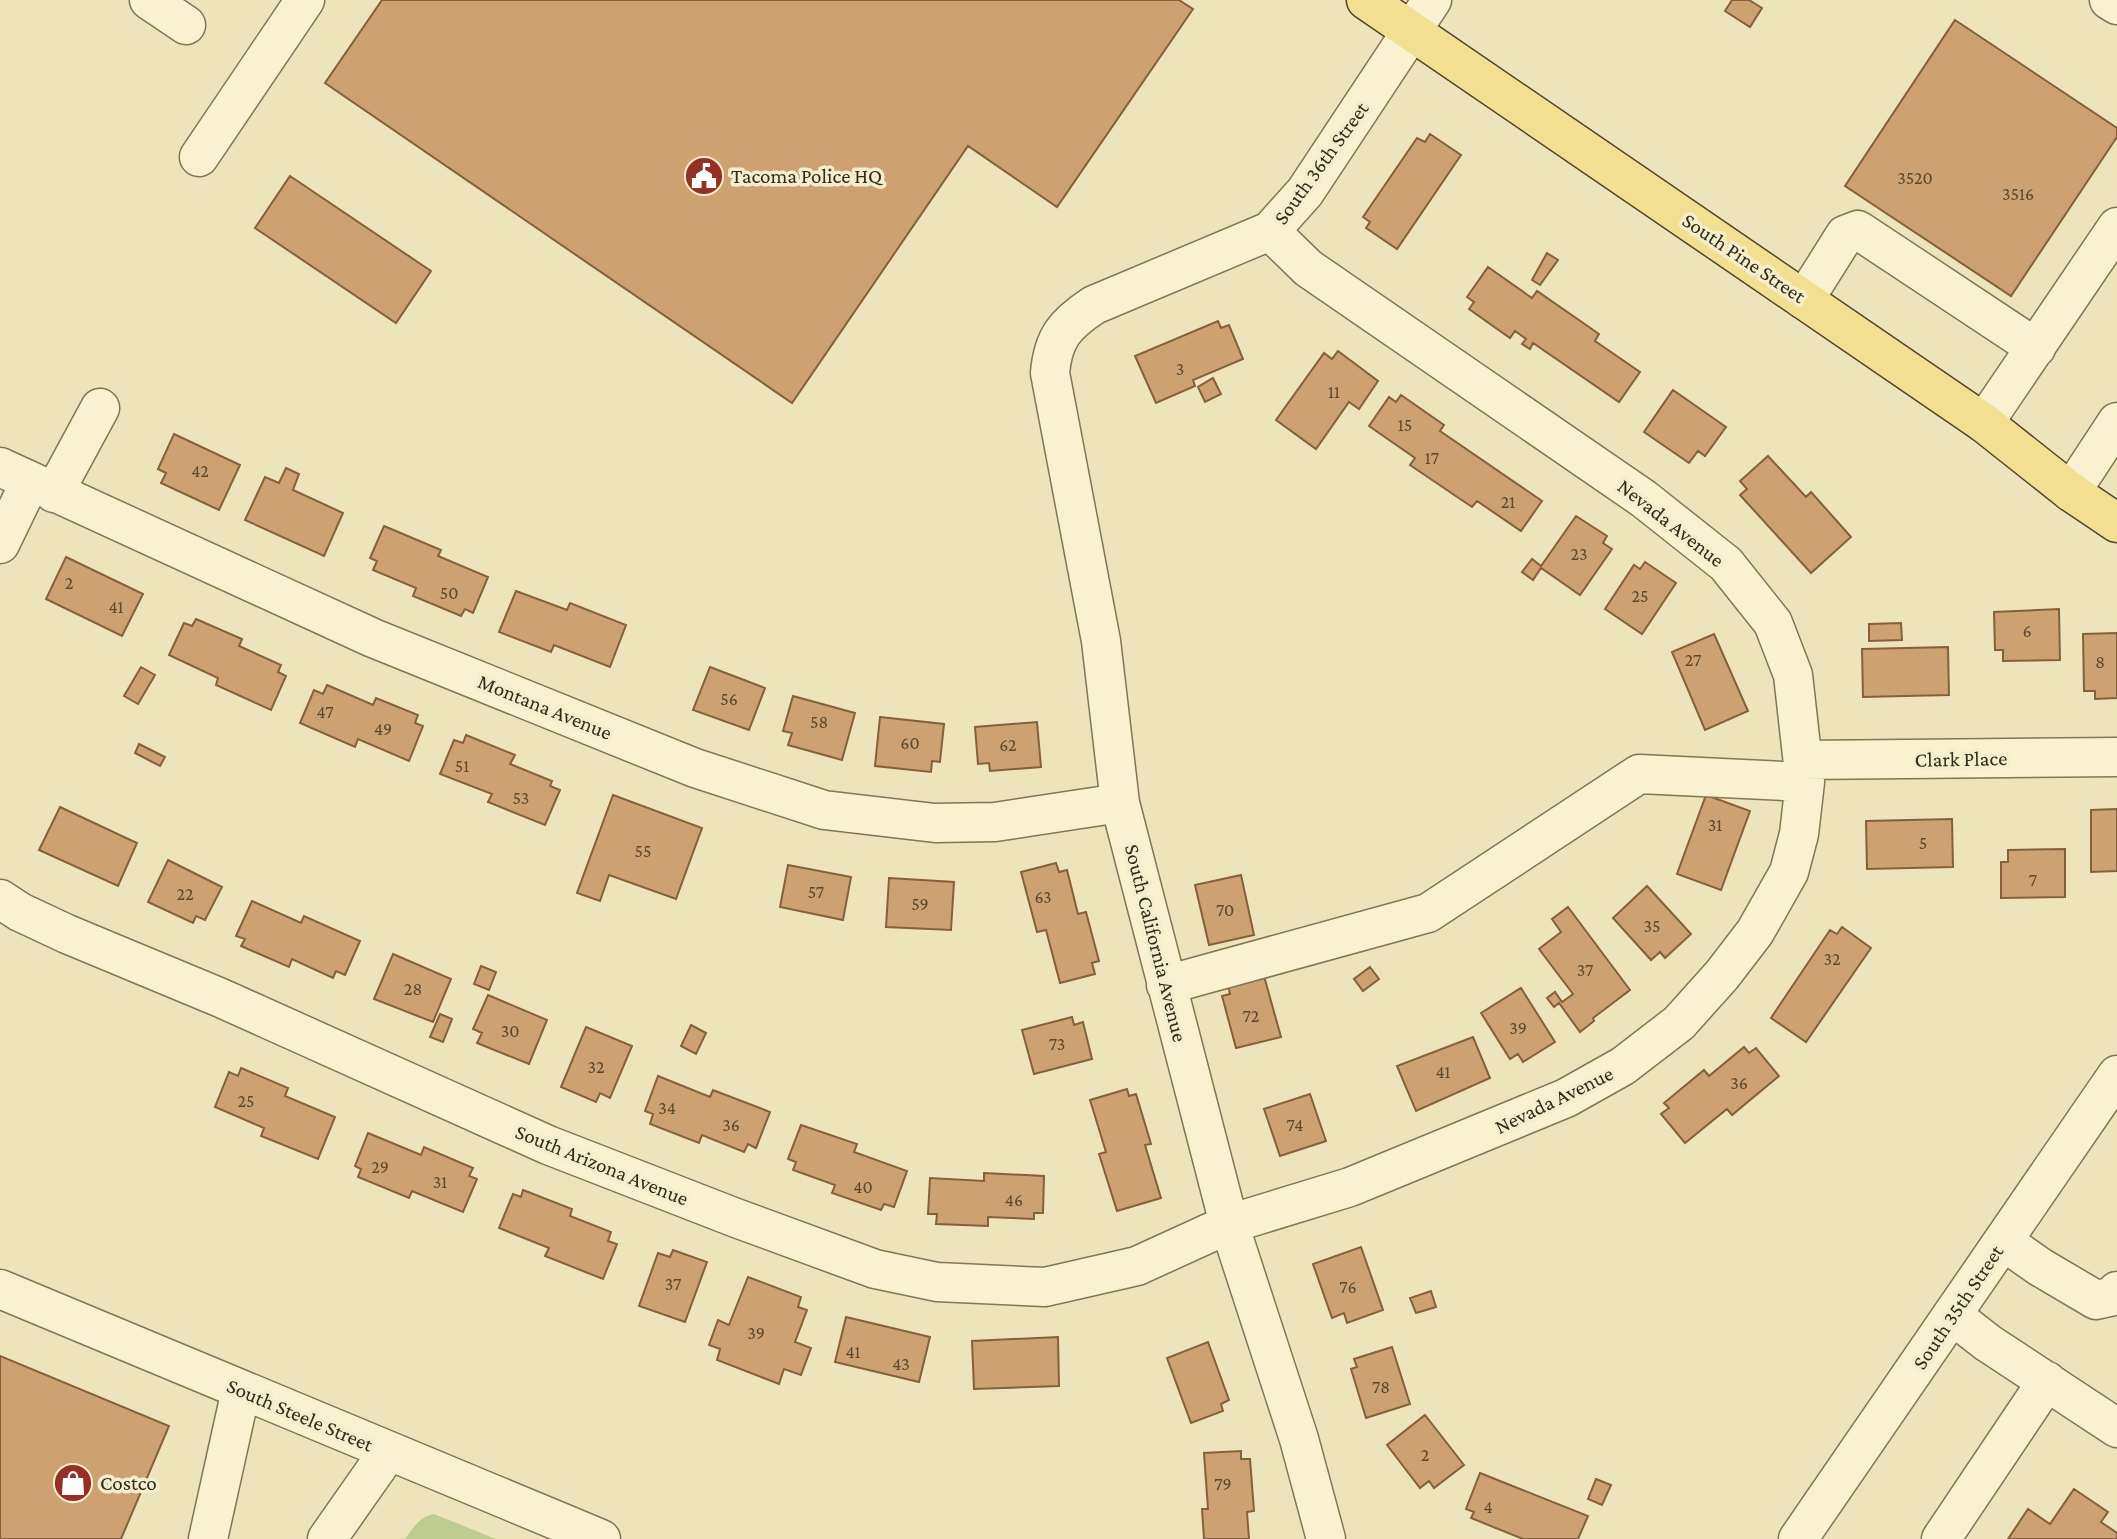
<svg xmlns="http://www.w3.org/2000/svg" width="2117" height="1539" viewBox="0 0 2117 1539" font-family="'Crimson Pro',serif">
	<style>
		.green { fill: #becc90 }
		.building { fill: #cda171; stroke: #85603b; stroke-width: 2 }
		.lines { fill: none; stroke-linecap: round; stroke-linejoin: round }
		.minor-casing { stroke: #857456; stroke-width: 41 }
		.major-casing { stroke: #53412a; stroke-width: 41 }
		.minor { stroke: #f9f1cf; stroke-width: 38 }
		.major { stroke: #f3df92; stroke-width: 38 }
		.labels { text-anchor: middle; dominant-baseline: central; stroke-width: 7; stroke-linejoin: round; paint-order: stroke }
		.number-label { font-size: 18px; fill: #5a4830 }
		.street-label { font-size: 21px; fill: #342a1b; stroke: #f5eecc }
		.poi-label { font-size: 21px; fill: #342a1b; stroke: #f5eecc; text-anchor: start }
	</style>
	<rect width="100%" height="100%" fill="#eee4bc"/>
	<path class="green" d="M 434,1514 L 496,1539 L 405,1539 C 414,1527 419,1517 434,1514 Z"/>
	<path class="building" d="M 382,0 L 1179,0 L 1193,9 L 1057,207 L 968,146 L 792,403 L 325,83 Z
		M 1732,0 L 1749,0 L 1762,8 L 1750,27 L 1725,11 Z
		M 1955,20 L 2117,128 L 2117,137 L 2011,296 L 1845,186 Z
		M 1430,134 L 1461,155 L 1397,249 L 1366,228 L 1370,222 L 1363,217 L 1417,138 L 1425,142 Z
		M 290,176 L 431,271 L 396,323 L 255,228 Z
		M 1547,253 L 1558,260 L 1540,285 L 1532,280 Z
		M 1488,267 L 1532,298 L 1537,291 L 1599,334 L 1595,341 L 1640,372 L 1619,402 L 1533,343 L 1530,349 L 1522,344 L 1526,339 L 1515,331 L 1510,338 L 1469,309 L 1474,302 L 1467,297 Z
		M 1218,321 L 1221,328 L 1229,325 L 1243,359 L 1193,380 L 1195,386 L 1156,403 L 1135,356 Z
		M 1338,351 L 1378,381 L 1359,409 L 1349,402 L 1316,449 L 1276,420 L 1324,353 L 1332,359 Z
		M 1213,378 L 1221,394 L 1205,402 L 1198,387 Z
		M 1673,390 L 1726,427 L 1705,456 L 1698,451 L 1689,463 L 1644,432 Z
		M 1401,395 L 1444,425 L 1440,431 L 1542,501 L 1521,531 L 1477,501 L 1472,507 L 1410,465 L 1415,458 L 1369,426 L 1389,397 L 1396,402 Z
		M 174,434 L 240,465 L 219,510 L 161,483 L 166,473 L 158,469 Z
		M 1768,456 L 1806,497 L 1811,492 L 1851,537 L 1811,573 L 1740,495 L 1747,489 L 1740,481 Z
		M 286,468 L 299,474 L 293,490 L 343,513 L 324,556 L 245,520 L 265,477 L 279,483 Z
		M 1576,516 L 1607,536 L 1603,543 L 1612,549 L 1580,595 L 1541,568 L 1533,580 L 1522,572 L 1532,559 L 1541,566 Z
		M 384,526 L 441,550 L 438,556 L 488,577 L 473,613 L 465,609 L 461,616 L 413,596 L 416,588 L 373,570 L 377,561 L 370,558 Z
		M 66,557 L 143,594 L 122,636 L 46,599 Z
		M 1645,562 L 1676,583 L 1642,634 L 1605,609 L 1634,565 L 1640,569 Z
		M 516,591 L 567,610 L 570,603 L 626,625 L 610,667 L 554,645 L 551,652 L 499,632 Z
		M 2059,609 L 2060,660 L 2003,661 L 2003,650 L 1995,650 L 1994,612 Z
		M 196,619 L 242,639 L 239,646 L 281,665 L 278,672 L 286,676 L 271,710 L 216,685 L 218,678 L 169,655 L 184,623 L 192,626 Z
		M 1901,623 L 1902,640 L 1869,641 L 1869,624 Z
		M 2117,633 L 2117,698 L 2095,699 L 2095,691 L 2084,691 L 2083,634 Z
		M 1714,634 L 1748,711 L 1705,730 L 1672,652 Z
		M 1948,647 L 1949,695 L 1863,697 L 1862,649 Z
		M 141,667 L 155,675 L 138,704 L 124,696 Z
		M 710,667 L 765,688 L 749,730 L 693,710 Z
		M 327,685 L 373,705 L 376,698 L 418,715 L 415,723 L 423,726 L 409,761 L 358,739 L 355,747 L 300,723 L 314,690 L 323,694 Z
		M 793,696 L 855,713 L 842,760 L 788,745 L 792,733 L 783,731 Z
		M 880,717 L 944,724 L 940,762 L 932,761 L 931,772 L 875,766 Z
		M 1037,722 L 1041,767 L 990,771 L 989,763 L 978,764 L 975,727 Z
		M 466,735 L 515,755 L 510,764 L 552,781 L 550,786 L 560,790 L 545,825 L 488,802 L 492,794 L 440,774 L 454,740 L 463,743 Z
		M 139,744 L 165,757 L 160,766 L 135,753 Z
		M 613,795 L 702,828 L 676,899 L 609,875 L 600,901 L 577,893 Z
		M 1706,795 L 1750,811 L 1721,890 L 1677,874 Z
		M 60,807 L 137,843 L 118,886 L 39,850 Z
		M 2117,809 L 2117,871 L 2091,872 L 2091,810 Z
		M 1952,819 L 1953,867 L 1867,869 L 1866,821 Z
		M 2065,849 L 2065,897 L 2001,898 L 2001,862 L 2008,862 L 2008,850 Z
		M 168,860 L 222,887 L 205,920 L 196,916 L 193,923 L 148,902 Z
		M 1056,863 L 1059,872 L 1067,870 L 1078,914 L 1086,912 L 1099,961 L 1092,963 L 1095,974 L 1060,983 L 1046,930 L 1037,932 L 1021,872 Z
		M 788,865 L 851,877 L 843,920 L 780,907 Z
		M 1241,875 L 1254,935 L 1209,945 L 1195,885 Z
		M 889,878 L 954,882 L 951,930 L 886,927 Z
		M 1647,886 L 1691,934 L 1665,958 L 1660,952 L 1651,960 L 1613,918 Z
		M 252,901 L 301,923 L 304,916 L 360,941 L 345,975 L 336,971 L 333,978 L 292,959 L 289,967 L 241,946 L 245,939 L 236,936 Z
		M 1568,907 L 1630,990 L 1593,1018 L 1594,1021 L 1580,1032 L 1559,1003 L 1554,1007 L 1547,998 L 1555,992 L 1562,1002 L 1573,994 L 1539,949 L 1561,932 L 1552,919 Z
		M 1842,927 L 1871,948 L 1806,1042 L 1771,1018 L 1830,930 L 1837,934 Z
		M 393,954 L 451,979 L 433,1022 L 374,999 Z
		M 481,966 L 496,972 L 489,990 L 474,984 Z
		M 1370,967 L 1379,979 L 1363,991 L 1354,979 Z
		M 1264,976 L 1281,1037 L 1236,1048 L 1222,996 L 1230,994 L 1228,985 Z
		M 1521,988 L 1555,1042 L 1523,1062 L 1518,1054 L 1510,1059 L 1481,1013 Z
		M 488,995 L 547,1020 L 529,1064 L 477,1043 L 482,1033 L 473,1029 Z
		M 440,1014 L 452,1019 L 443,1042 L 430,1037 Z
		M 1072,1017 L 1074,1025 L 1083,1022 L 1092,1059 L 1034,1074 L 1022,1030 Z
		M 691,1025 L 706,1033 L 696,1054 L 681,1046 Z
		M 586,1027 L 632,1046 L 610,1098 L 600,1093 L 596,1102 L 561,1087 Z
		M 1473,1037 L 1490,1078 L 1416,1111 L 1397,1066 Z
		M 1744,1047 L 1749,1053 L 1756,1048 L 1779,1076 L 1732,1115 L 1727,1109 L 1685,1143 L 1661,1114 L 1669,1108 L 1664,1103 L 1704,1070 L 1709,1076 Z
		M 241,1068 L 288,1088 L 285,1096 L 335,1117 L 318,1159 L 261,1136 L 264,1128 L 215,1107 L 229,1072 L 238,1076 Z
		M 658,1076 L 710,1097 L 713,1090 L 770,1112 L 756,1148 L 748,1144 L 744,1152 L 702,1135 L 699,1143 L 650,1124 L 653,1114 L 645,1111 Z
		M 1127,1089 L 1129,1096 L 1136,1094 L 1151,1144 L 1145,1145 L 1161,1198 L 1117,1211 L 1099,1154 L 1106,1152 L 1090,1100 Z
		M 1310,1094 L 1326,1141 L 1280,1156 L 1264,1109 Z
		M 801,1125 L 857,1144 L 854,1152 L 907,1171 L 894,1207 L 884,1204 L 881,1210 L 832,1193 L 835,1185 L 793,1170 L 796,1162 L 788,1159 Z
		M 368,1133 L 421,1155 L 424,1147 L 473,1168 L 469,1176 L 477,1179 L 463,1212 L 412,1191 L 409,1198 L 358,1177 L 361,1169 L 355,1166 Z
		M 984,1173 L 1044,1176 L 1043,1213 L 1034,1213 L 1034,1219 L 988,1217 L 988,1226 L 936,1224 L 937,1214 L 928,1214 L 930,1178 L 984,1181 Z
		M 523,1190 L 572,1209 L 570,1216 L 611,1232 L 608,1241 L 617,1244 L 603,1279 L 545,1256 L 549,1248 L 499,1228 L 513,1194 L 521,1197 Z
		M 1361,1247 L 1383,1310 L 1347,1323 L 1344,1313 L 1332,1318 L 1313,1264 Z
		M 673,1250 L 707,1262 L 685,1322 L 639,1306 L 658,1253 L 670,1257 Z
		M 748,1277 L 801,1297 L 798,1307 L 807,1310 L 795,1342 L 811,1348 L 801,1375 L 784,1369 L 779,1384 L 717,1360 L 720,1349 L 709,1345 L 718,1320 L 729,1325 Z
		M 1431,1291 L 1436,1307 L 1416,1313 L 1410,1298 Z
		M 846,1317 L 930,1337 L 919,1382 L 835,1362 Z
		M 1058,1337 L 1059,1386 L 974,1389 L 972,1341 Z
		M 1208,1342 L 1229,1400 L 1221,1404 L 1223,1411 L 1191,1423 L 1167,1358 Z
		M 1392,1347 L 1410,1404 L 1366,1418 L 1351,1369 L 1357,1367 L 1354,1359 Z
		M 0,1356 L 169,1426 L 121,1539 L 0,1539 Z
		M 1425,1415 L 1464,1465 L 1434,1488 L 1429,1481 L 1420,1488 L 1387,1445 Z
		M 1241,1451 L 1241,1459 L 1250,1459 L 1254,1511 L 1247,1512 L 1249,1539 L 1204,1539 L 1202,1509 L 1208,1509 L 1204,1453 Z
		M 1480,1473 L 1588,1516 L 1578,1539 L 1523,1539 L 1471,1518 L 1474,1512 L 1466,1509 Z
		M 1596,1479 L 1611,1485 L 1602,1505 L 1588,1499 Z
		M 2074,1489 L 2108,1512 L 2101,1522 L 2117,1533 L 2117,1539 L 2008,1539 L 2028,1509 L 2050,1524 Z"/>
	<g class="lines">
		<g class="minor-casing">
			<path id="minor" d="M 149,0 L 186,25
				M 2109,0 L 2117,5
				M 199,157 L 305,0
				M 1804,300 L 1845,235 L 1858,230 L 2036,348
				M 1984,423 L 2117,227
				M 0,467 L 373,638 L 695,768 L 824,810 L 935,823 L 995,822 L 1120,803
				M 2071,492 L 2117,422
				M 54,493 L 100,408
				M 0,544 L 30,482
				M 1804,760 L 2117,757
				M 0,899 L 20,912 L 67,934 L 221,998 L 548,1145 L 736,1218 L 875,1269 L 937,1282 L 1045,1287 L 1137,1266 L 1229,1224 L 1350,1187 L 1566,1098 L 1623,1066 L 1679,1023 L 1722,975 L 1755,932 L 1789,872 L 1799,834 L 1805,782 L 1793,675 L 1773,623 L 1726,564 L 1644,499 L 1308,268 L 1270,231
				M 1166,985 L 1428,913 L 1639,774 L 1805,782
				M 2003,1241 L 2040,1267 L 2096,1300 L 2114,1296 L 2117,1291
				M 0,1289 L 601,1539
				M 1952,1315 L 1988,1343 L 2117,1428
				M 208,1539 L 241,1390
				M 327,1539 L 388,1452
				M 1326,1539 L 1299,1439 L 1229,1224 L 1120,803 L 1101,641 L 1050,373 C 1053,338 1065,324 1094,305 L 1270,231 L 1305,192 L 1432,0
				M 1798,1539 L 2117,1075
				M 1941,1539 L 2047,1381"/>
		</g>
		<g class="major-casing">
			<path id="major" d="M 1366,0 L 1984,423 L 2071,492 L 2117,523"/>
		</g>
		<use href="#minor" class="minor"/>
		<use href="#major" class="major"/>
	</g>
	<defs>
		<g id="civic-disc" transform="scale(2.0125)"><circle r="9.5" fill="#953025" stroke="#f5eecc"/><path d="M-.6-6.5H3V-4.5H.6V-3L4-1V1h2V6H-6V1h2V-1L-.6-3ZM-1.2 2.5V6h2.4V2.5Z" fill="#fff"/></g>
		<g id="shop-disc" transform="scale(2.0125)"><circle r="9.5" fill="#953025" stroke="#f5eecc"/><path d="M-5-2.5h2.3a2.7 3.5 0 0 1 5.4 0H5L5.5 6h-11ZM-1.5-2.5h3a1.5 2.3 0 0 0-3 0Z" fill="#fff"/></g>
	</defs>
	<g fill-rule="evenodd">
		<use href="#civic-disc" x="704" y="176"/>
		<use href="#shop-disc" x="73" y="1483"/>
	</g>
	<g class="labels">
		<g class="number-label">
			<text x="1915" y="178">3520</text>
			<text x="2018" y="194">3516</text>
			<text x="1180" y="369">3</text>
			<text x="1334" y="392">11</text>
			<text x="1405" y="425">15</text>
			<text x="1432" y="458">17</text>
			<text x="200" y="471">42</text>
			<text x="1508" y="502">21</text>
			<text x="1579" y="554">23</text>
			<text x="69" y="583">2</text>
			<text x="449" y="593">50</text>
			<text x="1640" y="596">25</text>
			<text x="116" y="607">41</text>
			<text x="2027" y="631">6</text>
			<text x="1693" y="660">27</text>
			<text x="2100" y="662">8</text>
			<text x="729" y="699">56</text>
			<text x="325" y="712">47</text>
			<text x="819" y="722">58</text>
			<text x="383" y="729">49</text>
			<text x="910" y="743">60</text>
			<text x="1008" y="745">62</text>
			<text x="462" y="766">51</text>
			<text x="521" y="798">53</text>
			<text x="1715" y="825">31</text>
			<text x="1923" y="843">5</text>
			<text x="643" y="851">55</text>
			<text x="2033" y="880">7</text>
			<text x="816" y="892">57</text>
			<text x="185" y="894">22</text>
			<text x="1043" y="897">63</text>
			<text x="920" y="904">59</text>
			<text x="1225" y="910">70</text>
			<text x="1652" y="926">35</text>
			<text x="1832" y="959">32</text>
			<text x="1585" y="970">37</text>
			<text x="413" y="989">28</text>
			<text x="1251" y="1016">72</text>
			<text x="1518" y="1028">39</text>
			<text x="510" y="1031">30</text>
			<text x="1057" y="1044">73</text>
			<text x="596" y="1067">32</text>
			<text x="1443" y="1072">41</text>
			<text x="1739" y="1083">36</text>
			<text x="246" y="1101">25</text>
			<text x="667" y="1108">34</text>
			<text x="731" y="1125">36</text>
			<text x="1295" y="1125">74</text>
			<text x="380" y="1167">29</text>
			<text x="440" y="1182">31</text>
			<text x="863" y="1187">40</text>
			<text x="1014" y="1200">46</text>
			<text x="673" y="1284">37</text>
			<text x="1348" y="1287">76</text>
			<text x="756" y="1333">39</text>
			<text x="853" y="1352">41</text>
			<text x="901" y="1364">43</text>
			<text x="1381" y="1387">78</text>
			<text x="1425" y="1455">2</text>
			<text x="1223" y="1484">79</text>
			<text x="1488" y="1507">4</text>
		</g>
		<g class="street-label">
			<text transform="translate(1321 163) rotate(-54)">South 36th Street</text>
			<text transform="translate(1744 258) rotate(34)">South Pine Street</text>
			<text transform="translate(1671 523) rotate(38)">Nevada Avenue</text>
			<text transform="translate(545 707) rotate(22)">Montana Avenue</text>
			<text transform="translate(1961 759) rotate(-1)">Clark Place</text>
			<text transform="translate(1156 943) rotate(76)">South California Avenue</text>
			<text transform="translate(1554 1100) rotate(-26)">Nevada Avenue</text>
			<text transform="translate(602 1165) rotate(22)">South Arizona Avenue</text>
			<text transform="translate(1958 1307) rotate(-56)">South 35th Street</text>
			<text transform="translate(300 1415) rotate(23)">South Steele Street</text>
		</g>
		<g class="poi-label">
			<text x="731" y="176">Tacoma Police HQ</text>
			<text x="100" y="1483">Costco</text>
		</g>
	</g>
</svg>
